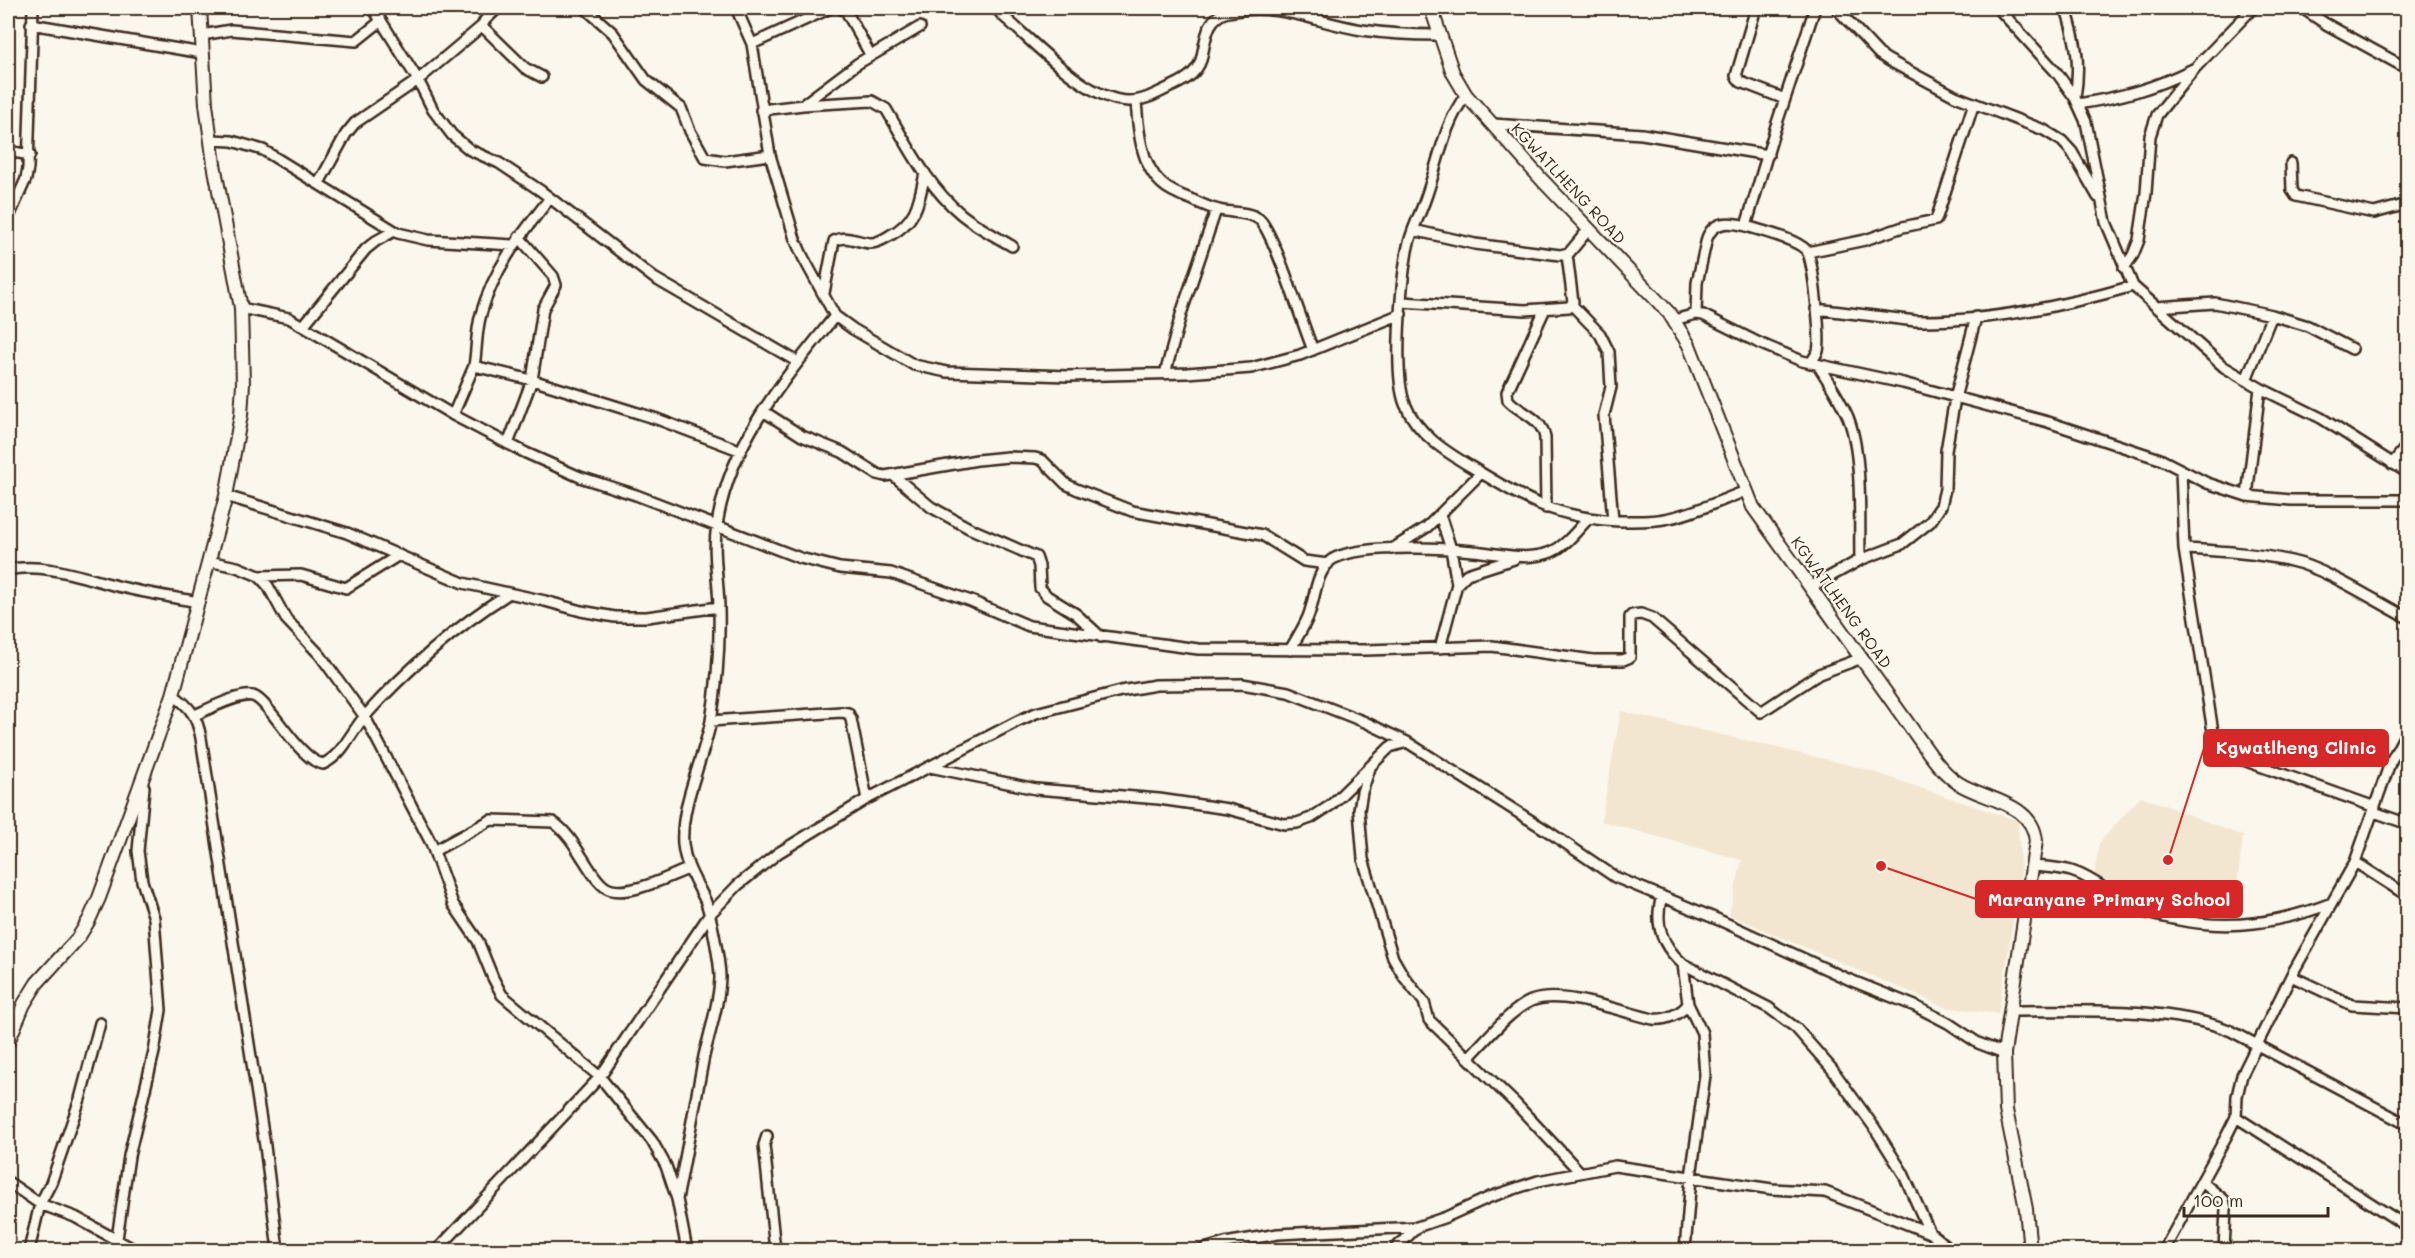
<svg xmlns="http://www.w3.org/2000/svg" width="2415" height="1258" viewBox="0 0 2415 1258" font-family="Mali,sans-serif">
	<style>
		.built { fill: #f3e6d1 }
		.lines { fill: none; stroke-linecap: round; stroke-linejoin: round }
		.minor-casing { stroke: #3b2a1e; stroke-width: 14 }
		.tertiary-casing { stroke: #3b2a1e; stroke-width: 16 }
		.minor { stroke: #fbf7ec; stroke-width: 9 }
		.tertiary { stroke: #fbf7ec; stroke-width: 12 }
		.labels { text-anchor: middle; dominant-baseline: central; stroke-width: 4.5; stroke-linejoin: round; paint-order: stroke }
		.street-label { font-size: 16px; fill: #3b2a1e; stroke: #fbf7ec }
		.leader { fill: none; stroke: #d62828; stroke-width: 2 }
		.callout-dot { fill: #d62828; stroke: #fbf7ec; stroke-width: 2 }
		.callout { fill: #d62828; stroke: #d62828; stroke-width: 2 }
		.callout-label { font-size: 18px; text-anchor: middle; font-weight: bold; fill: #fff }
	</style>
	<rect width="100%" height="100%" fill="#fbf7ec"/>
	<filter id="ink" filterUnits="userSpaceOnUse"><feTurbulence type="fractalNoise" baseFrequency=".0167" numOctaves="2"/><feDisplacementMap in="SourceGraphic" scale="12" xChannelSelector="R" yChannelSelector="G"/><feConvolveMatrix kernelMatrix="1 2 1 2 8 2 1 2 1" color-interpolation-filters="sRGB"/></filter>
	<g filter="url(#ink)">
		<path class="built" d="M 1621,711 L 1862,768 L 2018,821 L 2021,873 L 1998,1014 L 1945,1007 L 1729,915 L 1742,860 L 1601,821 Z
			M 2141,796 L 2243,836 L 2235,903 L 2182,910 L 2149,903 L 2094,877 L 2099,843 Z"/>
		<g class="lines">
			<g class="minor-casing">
				<path id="minor" d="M 373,8 L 418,80 L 433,110 L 452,135 L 470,150 L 499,163 L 541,191 L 654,278 L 798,362
					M 585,8 L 613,33 L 646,80 L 681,108 L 690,131 L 705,158 L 725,161 L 770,155
					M 736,8 L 752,44 L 770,155 L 795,239 L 803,257 L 835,316 L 853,329 L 914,365 L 947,372 L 1068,376 L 1187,373 L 1251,368 L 1300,355 L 1401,314
					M 840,8 L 846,11 L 871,56
					M 996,8 L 1003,16 C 1034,42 1087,101 1129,101 C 1143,101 1156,94 1168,88 C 1182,82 1196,75 1201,60 C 1206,42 1205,17 1228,12 C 1279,2 1314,22 1362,30 C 1388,34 1413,35 1439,35
					M 1756,8 L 1736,76 L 1741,82 L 1785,99
					M 1836,8 L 1879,54 L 1888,60 L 1955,96 L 2044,130 L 2062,141 L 2072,152 L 2098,197
					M 1998,8 L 2057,73 L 2075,98 L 2086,122 L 2106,222 L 2133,286 L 2224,367 L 2260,388 L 2321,418 L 2408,473
					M 2066,8 C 2076,42 2081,62 2075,98
					M 2302,8 L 2326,24 L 2408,69
					M 31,24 L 202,53
					M 482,26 L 525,68 L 542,77
					M 202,35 L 231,30 L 356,41 L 381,21
					M 752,44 L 831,8
					M 1466,95 C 1443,125 1438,165 1425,200 C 1419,217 1410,233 1407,251 C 1401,284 1393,375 1405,404 C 1417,434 1446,452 1473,468 C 1526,500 1556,518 1619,521 C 1636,521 1653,522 1669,518 C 1695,513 1721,500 1746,491
					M 1136,101 C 1138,127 1140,163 1161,183 C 1169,191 1182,196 1193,200 C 1201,204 1210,208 1219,210 C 1231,213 1248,211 1259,219 C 1274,232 1303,326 1313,350
					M 805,103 L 857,64 L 920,27
					M 2078,104 C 2122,97 2152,89 2193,69
					M 761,110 L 803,105 L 872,101 L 886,109 C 908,146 928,187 961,214 C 977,227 995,236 1012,246
					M 1493,124 L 1642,134 L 1768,155
					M 211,140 L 232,141 L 263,150 L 398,233 L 428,240 L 513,245
					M 8,151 L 30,155
					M 2291,163 L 2292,190 L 2296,196 L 2374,213 L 2400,206 L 2408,207
					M 319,183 L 346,134 L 355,123 L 418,80 L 482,26 L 485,20 L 498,8
					M 8,219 L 26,179 L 28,168 L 33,8
					M 1746,226 C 1762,231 1796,239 1806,250 C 1814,259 1821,339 1818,351 C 1816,355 1813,360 1810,363
					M 1413,230 L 1475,244 L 1560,255 L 1569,253 L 1589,229
					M 1808,252 L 1865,240 L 1903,227 L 1936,220 L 1974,103
					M 2124,268 L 2133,255 L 2139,240 L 2146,193 L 2150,136 L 2157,115 L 2195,68 L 2253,8
					M 824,293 L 834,241 C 847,234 859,243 871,243 C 877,243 884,239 889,236 C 917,221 919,202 925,173
					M 1402,302 L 1525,310 L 1569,307 L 1573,302 L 1567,255
					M 1572,305 L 1600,334 L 1609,352 L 1611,387 L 1604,415 L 1613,520
					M 2156,307 L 2215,303 L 2272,315 L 2308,326 L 2352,349
					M 241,308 L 289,318 L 453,415 L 526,453 L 580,477 L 636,495 L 800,558 L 840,568 L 891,573 L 971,601 L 1029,626 L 1198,649 L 1366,650 L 1492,646 L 1593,660 L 1623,660 L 1630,657 L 1630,617 L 1632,615 L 1641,614 L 1652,618 L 1761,712 L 1819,674 L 1862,658
					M 1545,309 L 1507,392 L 1508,400 C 1521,414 1542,417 1545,438 L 1546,508
					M 1816,309 L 1916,321 C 1988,322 2064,306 2133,286
					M 1696,314 L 1697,283 L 1707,238 C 1714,220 1730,222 1746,226 L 1775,129 L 1815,8
					M 1674,320 L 1696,314 L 1703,315 L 1759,343 L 1802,361 L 1903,383 L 2048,422 L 2160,459 L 2207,483 L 2247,496 L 2291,500 L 2408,500
					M 303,326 L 366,249 L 376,241 L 394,231
					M 1818,365 C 1829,382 1840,399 1848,417 C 1863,456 1859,518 1860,560
					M 474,366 C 477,349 476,331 481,314 C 494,268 521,235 550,198
					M 1165,374 L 1182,311 L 1216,210
					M 2246,380 L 2272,315
					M 763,411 L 802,436 L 842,452 L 877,474 L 885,476 L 977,460 L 1008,457 L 1035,458 L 1042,460 L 1066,484 L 1076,489 L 1132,511 L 1262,535 L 1304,561 L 1328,564
					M 453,415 L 474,366 L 532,380 L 657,419 L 739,450
					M 508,444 L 532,380 L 543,309 L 556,285 L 553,276 L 519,237
					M 2392,464 L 2408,444
					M 2181,470 L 2184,549 L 2214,738 L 2221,750 L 2229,755 L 2375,807
					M 894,476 L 931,507 L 969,528 L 1036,557 L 1039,566 L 1040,588 L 1047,596 L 1076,614 L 1101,637
					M 226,496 L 347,533 L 463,583 L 545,601 L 581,611 L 615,617 L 647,617 L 719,607
					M 2247,496 L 2260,388
					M 1392,549 L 1427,527 L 1481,473
					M 2184,549 C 2219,551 2256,553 2291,561 C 2325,568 2375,601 2408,618
					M 208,561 L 237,567 L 259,576 L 268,586 L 286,619 L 320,655 L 365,717 L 431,843 L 453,904 L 478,941 L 493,978 L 502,995 L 600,1077 L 652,1141 L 666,1166 L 677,1199 L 687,1250
					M 8,570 C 45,562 84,578 121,587 C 146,593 172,597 198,602
					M 259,576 L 301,575 L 346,588 L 399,555
					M 1457,584 L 1467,574 L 1514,559
					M 1811,587 L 1860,560 L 1902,544 L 1930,522 L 1941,506 L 1945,489 L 1946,451 L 1955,398 L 1976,317
					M 1440,648 L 1457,584 L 1451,549 L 1440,515
					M 1290,650 C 1296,639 1303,629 1308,617 C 1315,600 1315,576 1329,562 C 1349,543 1445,548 1473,551 C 1499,553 1526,562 1551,552 C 1566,546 1577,530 1588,519
					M 173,695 C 191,707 197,717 201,738 L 265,1146 L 278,1250
					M 195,715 C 209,709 239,693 253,696 C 259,698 264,704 268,709 C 281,723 305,762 323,764 C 343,755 351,732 365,716 C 404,672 458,625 508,594
					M 711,721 L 841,712 L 848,713 L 851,719 L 867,799
					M 930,767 L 1036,789 L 1159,799 L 1228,809 L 1284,824 L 1297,823 L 1311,818 L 1331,805 L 1390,747 L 1407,742
					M 1370,768 L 1362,792 L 1359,810 L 1363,859 L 1393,958 L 1404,977 L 1424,1002 L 1429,1020 L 1516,1104 L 1579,1171
					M 2374,812 L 2408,824
					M 434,851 L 491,820 L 553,822 C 566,831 574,844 582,857 C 589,867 595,880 605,887 C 624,900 669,876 688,869
					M 2355,862 L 2408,896
					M 2032,866 C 2068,868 2078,870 2108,891 C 2116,896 2122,903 2130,907 C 2144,914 2160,916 2174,919 C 2229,931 2280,923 2332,903
					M 1662,896 C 1654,923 1661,945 1683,964 L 1769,1008 L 1796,1028 L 1832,1069 L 1874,1127 L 1903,1173 L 1930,1233
					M 2291,976 L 2352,1005 L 2408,1008
					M 2010,1011 C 2076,1011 2170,1006 2231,1031 L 2408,1125
					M 1469,1057 C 1485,1041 1510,1010 1531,1001 C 1562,989 1622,1012 1653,1019 C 1665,1021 1682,1013 1688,1004 L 1683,964
					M 2236,1117 L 2408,1227
					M 767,1136 L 764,1145 L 775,1250
					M 8,1182 L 40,1204 L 75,1217 L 135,1250
					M 2202,1182 L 2224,1200 L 2226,1209 L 2224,1250
					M 677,1199 C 687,1151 695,1103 704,1056 C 710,1031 719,1004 720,978 C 720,963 711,914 705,900 C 696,881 685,866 683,844 C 680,806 703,760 711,721 C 717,685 720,646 719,609 C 719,582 712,553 717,525 C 729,443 785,378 835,316
					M 117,1239 L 129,1156 L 154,1052 L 161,1010 L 154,918 L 142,881 L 138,851 L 144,787
					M 29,1250 L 40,1204 L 51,1183 L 80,1099 L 100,1023
					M 437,1250 L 600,1077 L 710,914 L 738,885 L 778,853 L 867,799 L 1018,721 L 1036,713 L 1121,691 L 1156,685 L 1242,684 L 1288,692 L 1365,722 L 1407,742 L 1549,832 L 1615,877 L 1719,920 L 1850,980 L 1915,1006 L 1948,1023 L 1978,1043 L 2004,1053
					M 1201,1250 L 1225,1243 L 1278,1234 L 1417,1227 L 1446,1217 L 1490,1197 L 1538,1181 L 1615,1166 L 1772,1189 L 1825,1192 L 1930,1233 L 1951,1250
					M 1394,1250 L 1417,1227
					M 1685,1250 L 1691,1177 L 1705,1075 L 1702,1033 L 1688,1004
					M 2164,1250 L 2227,1135 L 2236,1117 L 2237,1096 L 2242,1075 L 2291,976 L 2355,862 L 2390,763 L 2408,729"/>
			</g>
			<g class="tertiary-casing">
				<path id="tertiary" d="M 1431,8 L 1453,73 L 1466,95 L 1543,181 L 1669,313 L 1689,345 L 1753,507 L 1929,753 C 1937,764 1946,775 1958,783 C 1984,800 2033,802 2036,841 L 2004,1053 L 2006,1110 L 2026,1209 L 2030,1250
					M 8,1042 L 24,1004 L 37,983 L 78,938 L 89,920 L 99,898 L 173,695 L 226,496 L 241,415 L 243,384 L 241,308 L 214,164 L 206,104 L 200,8"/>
			</g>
			<use href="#minor" class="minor"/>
			<use href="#tertiary" class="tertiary"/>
		</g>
	</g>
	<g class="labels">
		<g class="street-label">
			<text transform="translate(1569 183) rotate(47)">KGWATLHENG ROAD</text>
			<text transform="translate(1842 602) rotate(54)">KGWATLHENG ROAD</text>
		</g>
	</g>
	<path class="leader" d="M2168 860L2204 748M1881 866L1976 899"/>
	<g class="callout-dot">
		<circle cx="2168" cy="860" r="6"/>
		<circle cx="1881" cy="866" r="6"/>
	</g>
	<g class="callout">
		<rect x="2204" y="730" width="184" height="36" rx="6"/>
		<rect x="1976" y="881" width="266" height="36" rx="6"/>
	</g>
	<g class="callout-label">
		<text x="2296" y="754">Kgwatlheng Clinic</text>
		<text x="2109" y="906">Maranyane Primary School</text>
	</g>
	<rect width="2415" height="1258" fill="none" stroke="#fbf7ec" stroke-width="30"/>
	<rect x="15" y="15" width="2385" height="1228" fill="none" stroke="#3b2a1e" stroke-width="2" filter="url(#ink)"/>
	<path d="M2184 1207v9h144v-9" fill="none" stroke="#3b2a1e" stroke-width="3"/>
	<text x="2193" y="1207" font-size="18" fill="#3b2a1e" stroke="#fbf7ec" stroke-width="4.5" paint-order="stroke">100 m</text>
</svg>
